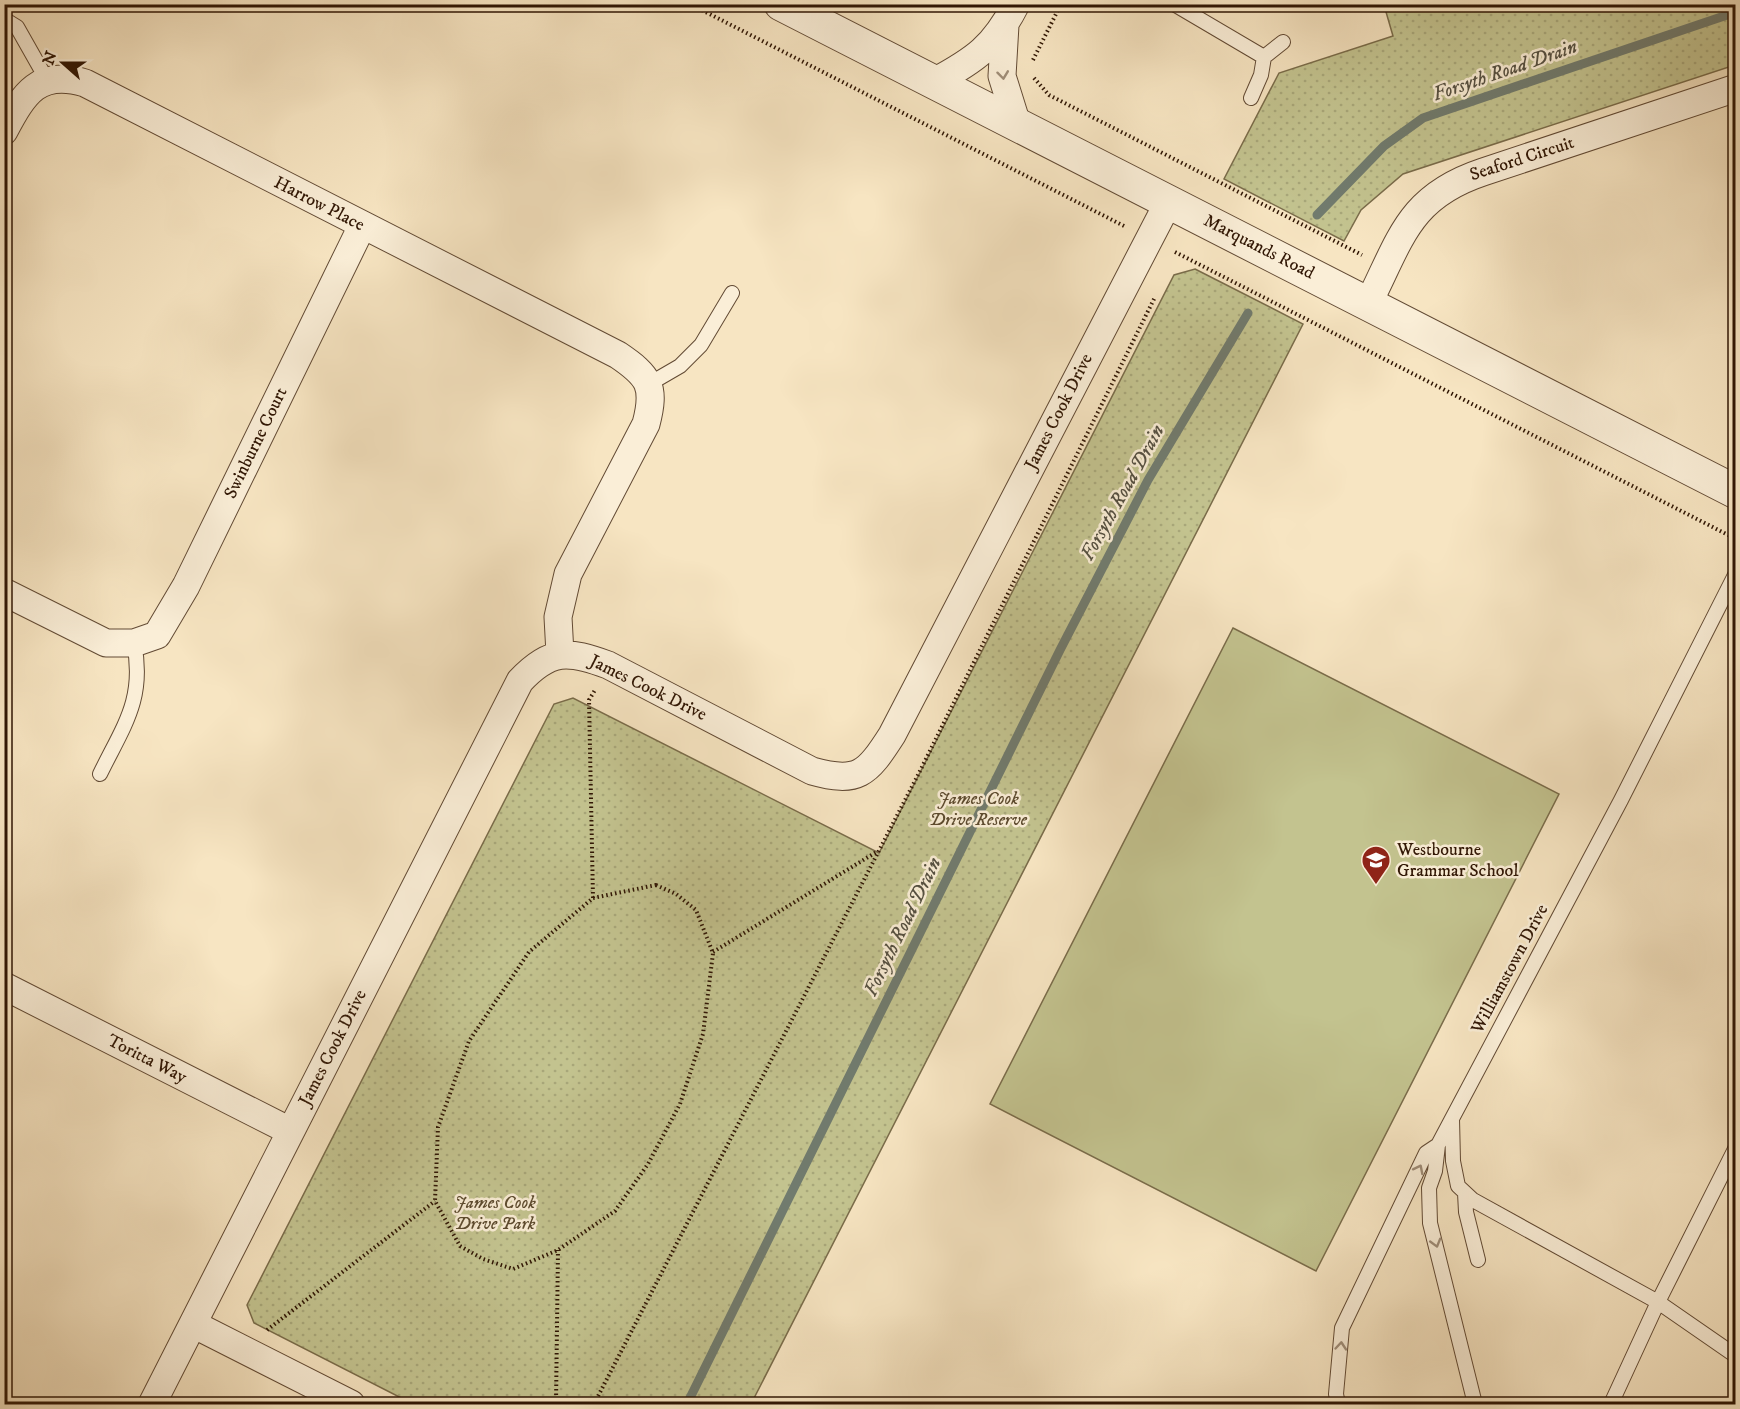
<svg xmlns="http://www.w3.org/2000/svg" width="1740" height="1409" viewBox="0 0 1740 1409" font-family="'IM FELL DW Pica',serif">
	<style>
		.grass { fill: url(#grass-dots); stroke: #7a6c4a; stroke-width: 1.5 }
		.pitch { fill: #c3c38f; stroke: #7a6c4a; stroke-width: 1.5 }
		.lines { fill: none; stroke-linecap: round; stroke-linejoin: round }
		.stream { stroke: #717b6e; stroke-width: 9 }
		.service-casing { stroke: #624a34; stroke-width: 16 }
		.minor-casing { stroke: #624a34; stroke-width: 29 }
		.tertiary-casing { stroke: #624a34; stroke-width: 35 }
		.path { stroke: #301604; stroke-width: 4; stroke-dasharray: 1.5 3; stroke-linecap: butt }
		.service { stroke: #faeed7; stroke-width: 14 }
		.minor { stroke: #faeed7; stroke-width: 27 }
		.tertiary { stroke: #faeed7; stroke-width: 33 }
		.oneway { stroke: #9f8d78 }
		.labels { text-anchor: middle; dominant-baseline: central; stroke-width: 5; stroke-linejoin: round; paint-order: stroke }
		.street-label { font-size: 18px; fill: #301604; stroke: #faeed7 }
		.park-label { font-size: 18px; font-style: italic; fill: #5c4a2e; stroke: #faeed7 }
		.poi-label { font-size: 18px; fill: #301604; stroke: #faeed7; text-anchor: start }
		.water-label { font-size: 20px; font-style: italic; fill: #565142; stroke: #faeed7 }
	</style>
	<defs>
		<pattern id="grass-dots" width="8" height="8" patternUnits="userSpaceOnUse" patternTransform="scale(1.5)"><rect width="8" height="8" fill="#c3c38f"/><path d="M2 2h.1M6 6h.1" fill="none" stroke="#a8a77a" stroke-width="1.8" stroke-linecap="round"/></pattern>
	</defs>
	<rect width="100%" height="100%" fill="#f7e5c2"/>
	<filter id="stains"><feTurbulence type="fractalNoise" baseFrequency=".00333" numOctaves="4"/><feColorMatrix values="0 0 0 0 .2 0 0 0 0 .09 0 0 0 0 .02 0 0 0 .5 -.17"/></filter>
	<radialGradient id="worn" r=".72"><stop offset=".6" stop-color="#630" stop-opacity="0"/><stop offset="1" stop-color="#630" stop-opacity=".3"/></radialGradient>
	<path class="grass" d="M 1384,5 L 1735,5 L 1735,65 L 1403,174 L 1361,210 L 1344,241 L 1224,179 L 1279,73 L 1393,36 Z
		M 1195,269 L 1303,324 L 751,1404 L 413,1404 L 254,1323 L 247,1305 L 554,704 L 573,698 L 879,853 L 1174,275 Z"/>
	<path class="pitch" d="M 1233,628 L 1559,794 L 1316,1271 L 990,1104 Z"/>
	<g class="lines">
		<path class="stream" d="M 1317,215 L 1384,146 L 1423,118 L 1736,12
			M 687,1404 L 1060,650 L 1148,480 L 1248,313"/>
		<g class="service-casing">
			<path id="service" d="M 1174,4 L 1264,57
				M 4,19 L 17,27 L 47,80
				M 1251,98 L 1261,75 L 1264,57 L 1283,42
				M 649,384 L 680,366 L 701,345 L 732,293
				M 100,774 C 124,725 145,699 134,643
				M 1452,1119 L 1453,1161 L 1458,1186 L 1473,1200 L 1658,1302 L 1736,1147
				M 1465,1193 L 1466,1212 L 1478,1260
				M 1338,1404 L 1336,1394 L 1342,1328 L 1426,1153 L 1438,1145
				M 1475,1404 L 1430,1223 L 1429,1188 L 1435,1171 L 1438,1145 L 1621,800 L 1736,573
				M 1611,1404 L 1658,1302 L 1736,1356"/>
		</g>
		<g class="minor-casing">
			<path id="minor" d="M 1005,25 L 1002,76 L 1017,124
				M 934,82 C 975,60 994,47 1016,4
				M 4,131 C 24,93 39,69 85,83 L 618,355 C 649,376 656,386 646,424 L 568,574 L 558,617 L 560,654
				M 1368,304 C 1401,239 1408,197 1483,172 L 1736,88
				M 4,592 L 106,643 L 134,643 L 157,635 L 186,586 L 362,226
				M 4,986 L 290,1131
				M 193,1324 L 351,1404
				M 152,1404 L 520,681 C 550,649 568,650 608,665 L 812,771 C 858,784 867,774 892,735 L 1169,201"/>
		</g>
		<g class="tertiary-casing">
			<path id="tertiary" d="M 781,4 L 1736,492"/>
		</g>
		<path class="path" d="M 690,4 L 1124,226
			M 1033,60 L 1061,4
			M 1034,78 L 1049,95 L 1362,255
			M 1175,252 L 1736,539
			M 656,885 L 676,894 L 696,910 L 713,953 L 703,1034 L 680,1104 L 648,1164 L 615,1211 L 558,1250 L 513,1269 L 483,1259 L 460,1246 L 435,1201 L 438,1127 L 469,1041 L 529,952 L 593,898 Z
			M 593,898 L 589,700 L 595,690
			M 713,952 L 878,851
			M 267,1330 L 435,1201
			M 556,1404 L 558,1250
			M 594,1404 L 920,771 L 1155,297"/>
		<use href="#service" class="service"/>
		<use href="#minor" class="minor"/>
		<use href="#tertiary" class="tertiary"/>
	</g>
	<defs><path id="oneway-chevron" d="M-2-3.5L2.5 0L-2 3.5" fill="none" stroke-width="1.6" stroke-linecap="round" stroke-linejoin="round" transform="scale(1.5)"/></defs>
	<g class="oneway">
		<use href="#oneway-chevron" transform="translate(1003 75) rotate(83)"/>
		<use href="#oneway-chevron" transform="translate(1419 1169) rotate(-63)"/>
		<use href="#oneway-chevron" transform="translate(1436 1243) rotate(74)"/>
		<use href="#oneway-chevron" transform="translate(1341 1346) rotate(-85)"/>
	</g>
	<defs>
		<g id="school-pin" transform="scale(1.5)"><path d="M0 17L-7.5 6A9.5 9.5 0 1 1 7.5 6Z" fill="#8f2418" stroke="#faeed7"/><path d="M0-5L7-2L0 1L-7-2ZM-4 1L0 2.5L4 1V4Q0 6-4 4Z" fill="#fff"/></g>
	</defs>
	<g fill-rule="evenodd">
		<use href="#school-pin" x="1376" y="860"/>
	</g>
	<g class="labels">
		<g class="street-label">
			<text transform="translate(1522 159) rotate(-18)">Seaford Circuit</text>
			<text transform="translate(319 204) rotate(27)">Harrow Place</text>
			<text transform="translate(1259 247) rotate(27)">Marquands Road</text>
			<text transform="translate(1059 412) rotate(-63)">James Cook Drive</text>
			<text transform="translate(256 443) rotate(-64)">Swinburne Court</text>
			<text transform="translate(648 688) rotate(26)">James Cook Drive</text>
			<text transform="translate(1510 969) rotate(-62)">Williamstown Drive</text>
			<text transform="translate(333 1048) rotate(-63)">James Cook Drive</text>
			<text transform="translate(147 1059) rotate(27)">Toritta Way</text>
		</g>
		<g class="park-label">
			<text x="978" y="799">James Cook<tspan x="978" dy="21">Drive Reserve</tspan></text>
			<text x="495" y="1203">James Cook<tspan x="495" dy="21">Drive Park</tspan></text>
		</g>
		<g class="poi-label">
			<text x="1397" y="850">Westbourne<tspan x="1397" dy="21">Grammar School</tspan></text>
		</g>
		<g class="water-label">
			<text transform="translate(1505 71) rotate(-19)">Forsyth Road Drain</text>
			<text transform="translate(1123 493) rotate(-61)">Forsyth Road Drain</text>
			<text transform="translate(903 927) rotate(-64)">Forsyth Road Drain</text>
		</g>
	</g>
	<rect width="1740" height="1409" fill="none" stroke="#f7e5c2" stroke-width="24"/>
	<rect x="6" y="6" width="1728" height="1397" fill="none" stroke="#301604" stroke-width="3"/>
	<rect x="12" y="12" width="1716" height="1385" fill="none" stroke="#301604" stroke-width="1.5"/>
	<g transform="translate(63 63) rotate(291)" stroke="#faeed7" stroke-width="4.5" paint-order="stroke">
	<path d="M0-4.5L10 22L0 15L-10 22Z" fill="#301604"/>
	<text y="-9" font-size="16" font-weight="bold" text-anchor="middle" fill="#301604">N</text>
	</g>
	<rect width="100%" height="100%" filter="url(#stains)"/>
	<rect width="100%" height="100%" fill="url(#worn)"/>
</svg>
